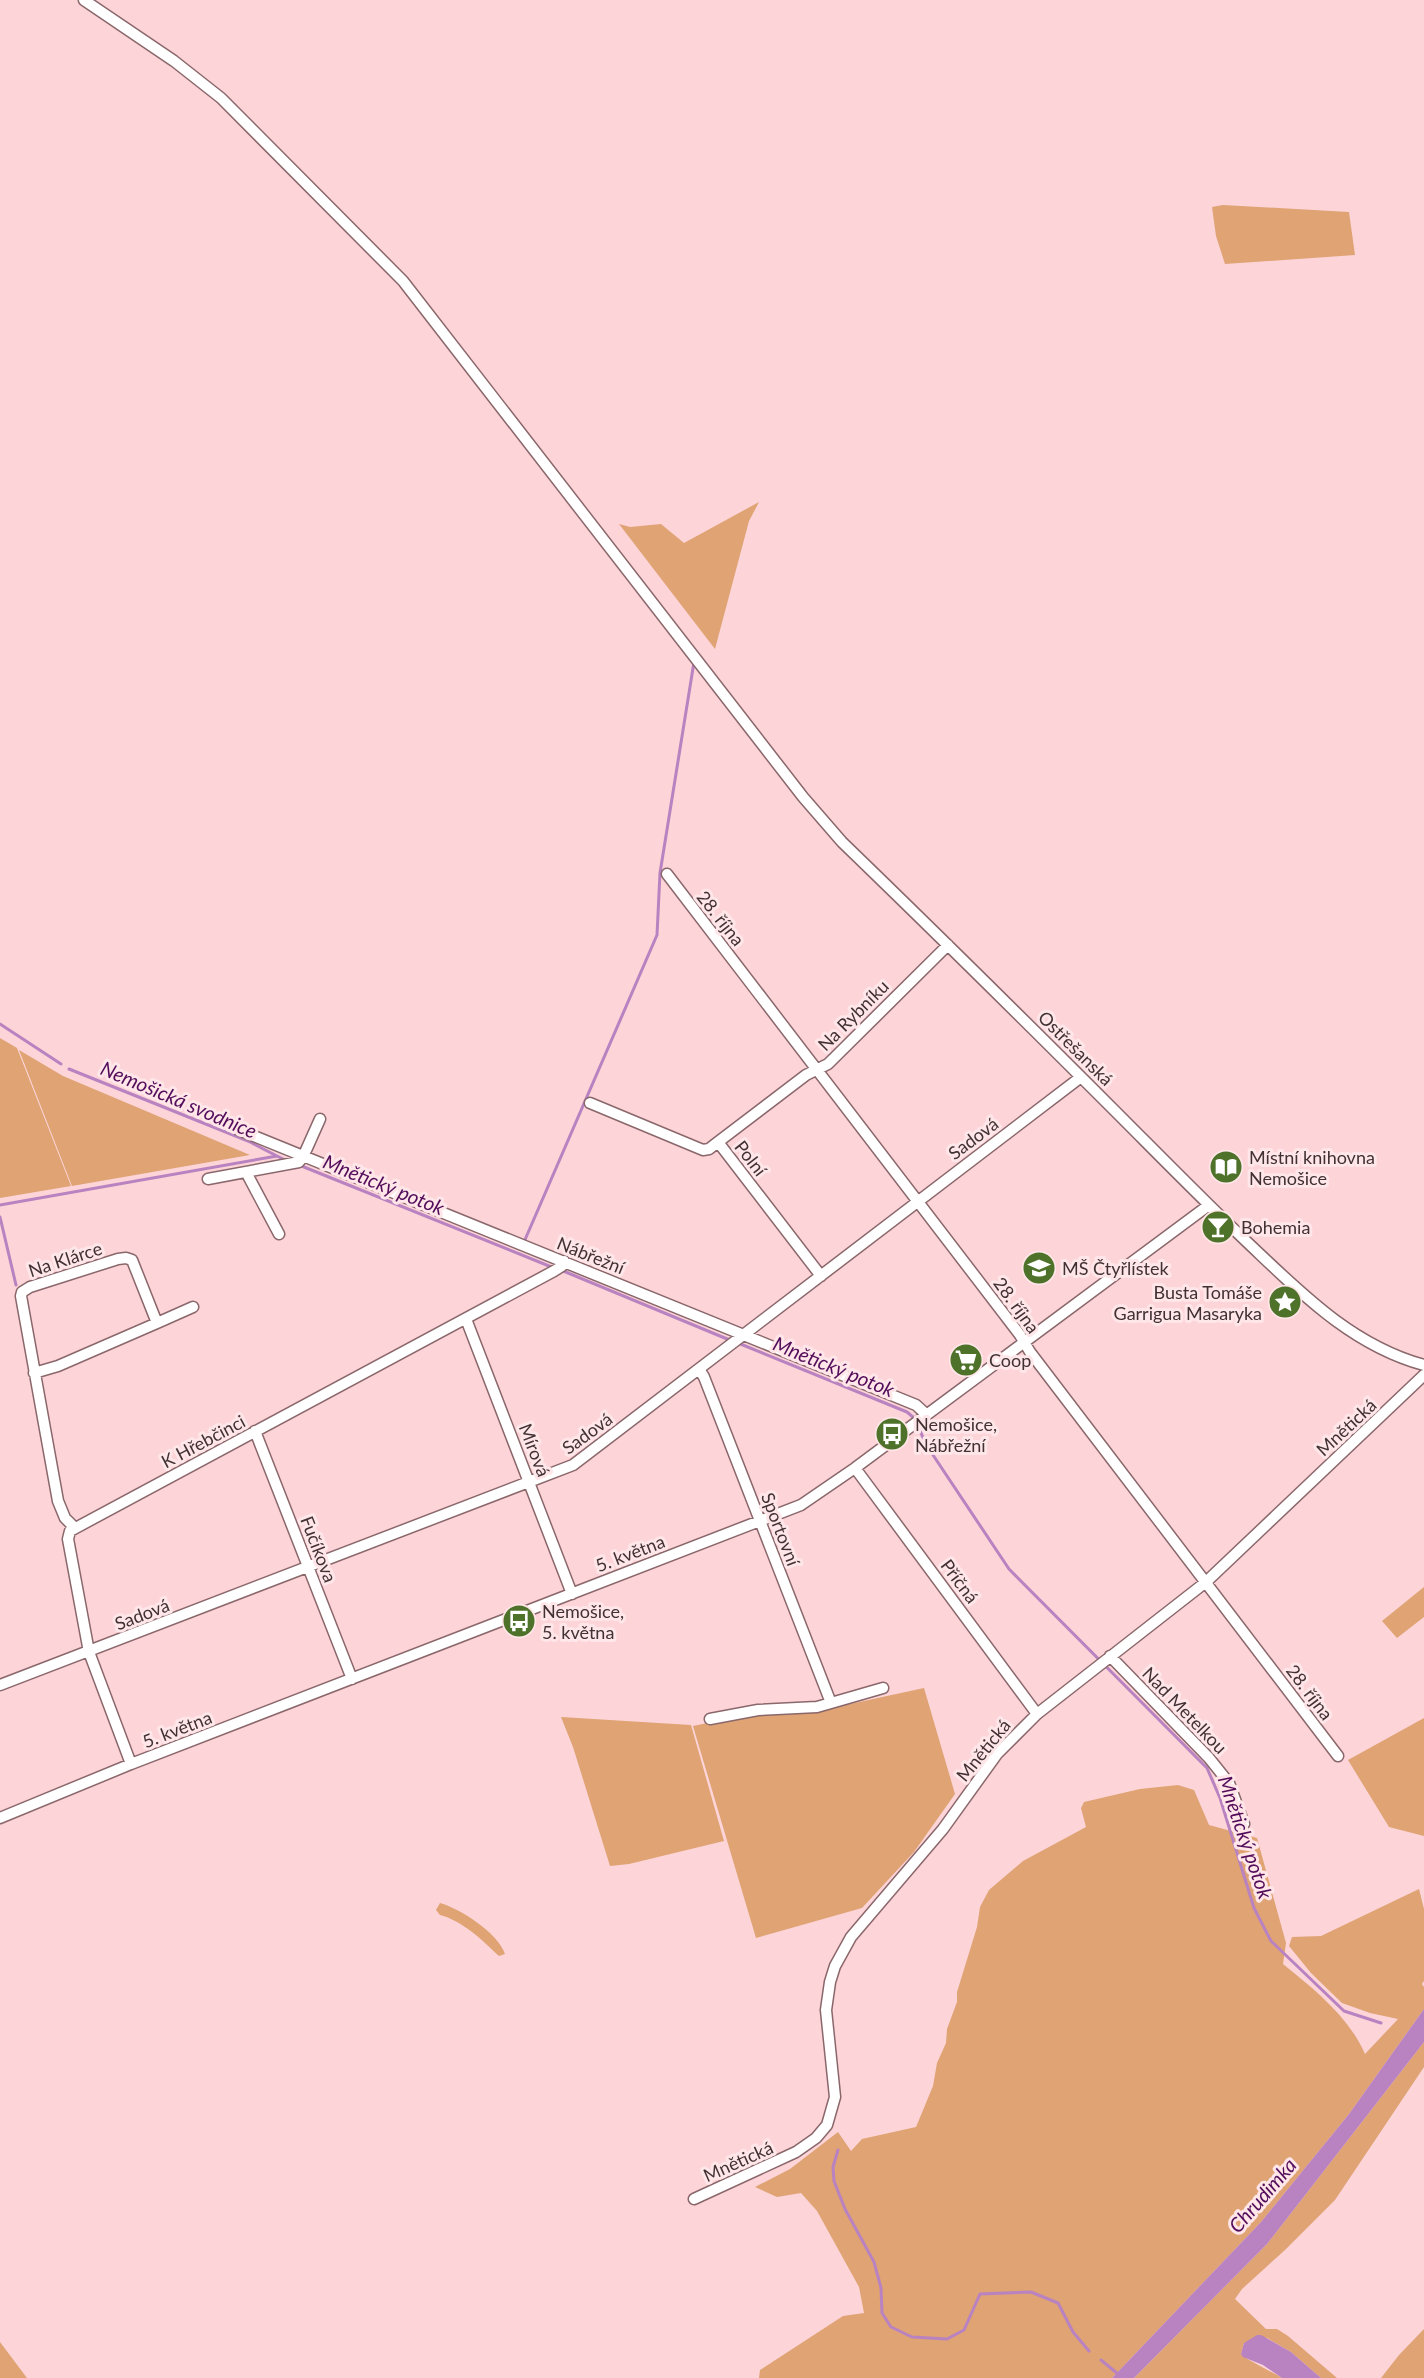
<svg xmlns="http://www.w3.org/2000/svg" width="1424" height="2378" viewBox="0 0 1424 2378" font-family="Lato,sans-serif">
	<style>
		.green { fill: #dfa374 }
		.water { fill: #b982c0 }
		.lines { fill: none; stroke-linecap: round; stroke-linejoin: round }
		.stream { stroke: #b982c0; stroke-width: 3 }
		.minor-casing { stroke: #8a676b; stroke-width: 13 }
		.minor { stroke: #fff; stroke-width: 10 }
		.labels { text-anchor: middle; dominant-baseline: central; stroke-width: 6; stroke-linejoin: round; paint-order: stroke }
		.street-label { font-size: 18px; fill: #413133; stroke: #ffe6e8 }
		.poi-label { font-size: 18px; fill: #413133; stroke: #ffe6e8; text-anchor: start }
		.water-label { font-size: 20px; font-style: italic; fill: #530d5b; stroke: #ffe6e8 }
	</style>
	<rect width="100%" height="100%" fill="#fdd4d8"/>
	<path class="green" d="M 1223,205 L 1349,212 L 1355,255 L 1225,264 L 1216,236 L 1212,207 Z
		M 759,502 L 749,521 L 715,649 L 619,524 L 630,527 L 661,524 L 684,543 Z
		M 0,1038 L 17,1048 L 71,1186 L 0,1198 Z
		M 19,1050 L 63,1076 L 250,1155 L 72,1186 Z
		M 1424,1587 L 1424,1617 L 1397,1638 L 1382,1621 Z
		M 924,1688 L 955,1794 L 914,1852 L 862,1908 L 756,1938 L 693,1726 L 748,1715 L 827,1709 Z
		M 561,1717 L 691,1725 L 724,1841 L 629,1864 L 610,1866 L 573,1747 Z
		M 1424,1718 L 1424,1836 L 1389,1827 L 1348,1760 Z
		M 1178,1785 L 1194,1790 L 1209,1825 L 1257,1838 L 1286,1943 L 1283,1964 C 1314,1989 1349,2017 1365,2054 L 1398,2019 L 1370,2013 L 1342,2003 L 1311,1973 L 1289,1946 L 1292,1937 L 1321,1936 L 1419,1889 L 1424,1909 L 1424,1981 L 1422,1984 L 1424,1987 L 1424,2009 L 1349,2114 L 1261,2222 L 1112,2378 L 759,2378 L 760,2370 L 843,2316 L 864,2313 L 859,2287 L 817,2211 L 801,2193 L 777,2197 L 755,2187 L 790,2169 L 838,2132 L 851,2151 L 862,2139 L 916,2127 L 933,2086 L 937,2063 L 946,2043 L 947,2029 L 957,2002 L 957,1992 L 977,1927 L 980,1907 L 989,1890 L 1023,1861 L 1086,1827 L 1081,1808 L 1084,1802 L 1140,1789 Z
		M 440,1903 C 461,1909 498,1933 505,1954 L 499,1956 C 482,1940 463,1921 440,1915 L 436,1910 Z
		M 1424,2042 L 1424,2067 L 1335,2200 L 1285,2250 L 1242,2289 L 1235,2299 L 1266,2329 L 1277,2329 L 1288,2336 L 1337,2378 L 1321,2378 L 1291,2352 L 1267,2338 L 1244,2343 L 1241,2354 C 1247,2360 1272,2372 1282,2378 L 1134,2378 L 1267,2244 Z
		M 1424,2329 L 1424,2378 L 1381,2378 L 1399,2355 Z
		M 0,2342 L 27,2378 L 0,2378 Z"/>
	<path class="water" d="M 1424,2009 L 1424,2042 L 1267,2244 L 1134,2378 L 1112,2378 L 1261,2222 L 1349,2114 Z
		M 1257,2335 L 1261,2335 L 1291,2352 L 1321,2378 L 1282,2378 L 1263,2365 L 1243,2357 L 1241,2354 L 1244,2343 Z"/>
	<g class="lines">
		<path class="stream" d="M 0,1024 L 61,1064
			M 69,1069 L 248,1141 L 275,1155
			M 299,1165 L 554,1268
			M 0,1205 L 277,1156 L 287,1161
			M 0,1217 L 16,1285
			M 524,1242 L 657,935 L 660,873 L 694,662
			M 561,1270 L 732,1341
			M 738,1343 L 907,1412 L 914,1418 L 927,1446 L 1009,1569 L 1207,1768 L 1220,1798 L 1254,1908 L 1271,1941 L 1344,2011 L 1381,2023
			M 838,2150 L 833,2167 L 834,2181 L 845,2209 L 874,2262 L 881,2288 L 882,2313 L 891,2327 L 912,2337 L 947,2339 L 964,2330 L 980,2294 L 1031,2292 L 1058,2303 L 1073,2332 L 1089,2351
			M 1101,2360 L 1118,2374"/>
		<g class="minor-casing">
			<path id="minor" d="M 84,0 L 174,61 L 221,98 L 403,281 L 803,797 L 842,842 C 933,930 1022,1018 1111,1107 C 1156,1152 1201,1198 1247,1242 C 1300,1292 1351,1345 1424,1365
				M 667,874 L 1020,1335 L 1030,1352 L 1338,1756
				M 590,1103 L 703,1150 L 709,1149 L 718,1142 L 821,1276
				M 239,1130 L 916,1405 L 927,1415
				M 718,1142 L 806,1075 L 828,1064 L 948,945
				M 246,1172 L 279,1234
				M 208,1179 L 299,1162 L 303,1157 L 320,1119
				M 466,1319 L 572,1594
				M 157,1323 L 193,1307
				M 699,1369 L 704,1377 L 831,1703 L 883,1688
				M 34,1373 L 58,1366 L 157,1323 L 132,1260 L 126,1258 L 118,1259 L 30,1287 L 22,1292 L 21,1296 L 58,1501 L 65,1518 L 75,1528
				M 255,1431 L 352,1679
				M 855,1468 L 1037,1714
				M 1110,1656 L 1209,1758 L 1229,1783 L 1244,1824
				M 0,1685 L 573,1465 L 1081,1077
				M 710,1719 L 758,1710 L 817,1707 L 831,1703
				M 131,1764 L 89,1652 L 68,1539 L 70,1531 L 554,1271 L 562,1266 L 564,1261
				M 0,1818 L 131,1764 L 801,1505 L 855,1468 L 1209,1205
				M 694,2199 L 796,2152 L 816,2138 L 827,2125 L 835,2097 L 826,2010 L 830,1982 L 835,1966 L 851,1937 L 943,1829 L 997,1754 L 1037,1714 L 1206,1582 L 1424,1375"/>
		</g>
		<use href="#minor" class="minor"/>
	</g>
	<defs>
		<g id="library-disc" transform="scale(1.725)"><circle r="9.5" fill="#4f722a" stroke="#ffe6e8"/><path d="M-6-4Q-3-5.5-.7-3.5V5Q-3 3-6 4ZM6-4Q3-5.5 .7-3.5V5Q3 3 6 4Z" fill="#fff"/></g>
		<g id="bar-disc" transform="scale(1.725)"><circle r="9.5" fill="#4f722a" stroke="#ffe6e8"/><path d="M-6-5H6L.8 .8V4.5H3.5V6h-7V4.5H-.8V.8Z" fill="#fff"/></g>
		<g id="school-disc" transform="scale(1.725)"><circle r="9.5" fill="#4f722a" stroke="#ffe6e8"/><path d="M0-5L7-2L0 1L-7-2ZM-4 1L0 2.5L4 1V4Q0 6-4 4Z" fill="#fff"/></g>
		<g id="sight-disc" transform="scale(1.725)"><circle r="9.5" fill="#4f722a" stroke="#ffe6e8"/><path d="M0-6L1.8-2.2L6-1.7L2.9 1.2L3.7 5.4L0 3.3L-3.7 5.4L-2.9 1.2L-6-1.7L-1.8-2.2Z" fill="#fff"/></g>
		<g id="supermarket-disc" transform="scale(1.725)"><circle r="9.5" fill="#4f722a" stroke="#ffe6e8"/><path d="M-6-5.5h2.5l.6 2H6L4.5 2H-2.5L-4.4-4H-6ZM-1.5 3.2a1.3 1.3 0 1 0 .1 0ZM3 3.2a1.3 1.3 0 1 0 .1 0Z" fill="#fff"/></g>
		<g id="bus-disc" transform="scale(1.725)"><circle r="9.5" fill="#4f722a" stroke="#ffe6e8"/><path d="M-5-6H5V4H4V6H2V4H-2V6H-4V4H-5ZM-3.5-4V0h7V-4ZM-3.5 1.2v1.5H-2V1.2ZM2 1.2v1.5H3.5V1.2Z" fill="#fff"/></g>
	</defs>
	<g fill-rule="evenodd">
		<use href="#library-disc" x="1226" y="1167"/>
		<use href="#bar-disc" x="1218" y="1227"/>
		<use href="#school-disc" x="1039" y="1268"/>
		<use href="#sight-disc" x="1285" y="1302"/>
		<use href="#supermarket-disc" x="966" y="1360"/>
		<use href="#bus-disc" x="892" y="1434"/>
		<use href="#bus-disc" x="519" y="1621"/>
	</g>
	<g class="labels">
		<g class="street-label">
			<text transform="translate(721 918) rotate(52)">28. října</text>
			<text transform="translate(853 1015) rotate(-45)">Na Rybníku</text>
			<text transform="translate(1076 1048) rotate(45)">Ostřešanská</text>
			<text transform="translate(973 1138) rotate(-37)">Sadová</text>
			<text transform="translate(751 1158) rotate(52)">Polní</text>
			<text transform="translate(591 1255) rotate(22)">Nábřežní</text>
			<text transform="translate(65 1259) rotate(-18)">Na Klárce</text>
			<text transform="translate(1017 1305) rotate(54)">28. října</text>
			<text transform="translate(1346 1427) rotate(-43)">Mnětická</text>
			<text transform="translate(587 1433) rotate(-36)">Sadová</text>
			<text transform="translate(203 1441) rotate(-28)">K Hřebčinci</text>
			<text transform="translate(535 1450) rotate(69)">Mírová</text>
			<text transform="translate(781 1529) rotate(69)">Sportovní</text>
			<text transform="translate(319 1549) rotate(69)">Fučíkova</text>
			<text transform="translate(630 1553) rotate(-21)">5. května</text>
			<text transform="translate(960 1581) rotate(53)">Příčná</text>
			<text transform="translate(142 1614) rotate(-21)">Sadová</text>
			<text transform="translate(1310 1692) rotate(53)">28. října</text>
			<text transform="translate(1185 1710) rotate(46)">Nad Metelkou</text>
			<text transform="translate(177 1729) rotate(-21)">5. května</text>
			<text transform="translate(983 1750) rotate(-51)">Mnětická</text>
			<text transform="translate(738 2161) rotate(-24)">Mnětická</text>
		</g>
		<g class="poi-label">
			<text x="1249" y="1157">Místní knihovna<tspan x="1249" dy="21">Nemošice</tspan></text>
			<text x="1241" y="1227">Bohemia</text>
			<text x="1062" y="1268">MŠ Čtyřlístek</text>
			<text x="1262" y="1292" text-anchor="end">Busta Tomáše<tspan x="1262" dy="21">Garrigua Masaryka</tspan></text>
			<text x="989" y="1360">Coop</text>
			<text x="915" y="1424">Nemošice,<tspan x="915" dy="21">Nábřežní</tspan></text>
			<text x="542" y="1611">Nemošice,<tspan x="542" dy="21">5. května</tspan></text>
		</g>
		<g class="water-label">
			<text transform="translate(179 1099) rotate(23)">Nemošická svodnice</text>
			<text transform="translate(384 1184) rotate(22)">Mnětický potok</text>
			<text transform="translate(834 1366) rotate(22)">Mnětický potok</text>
			<text transform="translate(1246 1837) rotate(71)">Mnětický potok</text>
			<text transform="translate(1262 2195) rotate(-49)">Chrudimka</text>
		</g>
	</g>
</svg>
